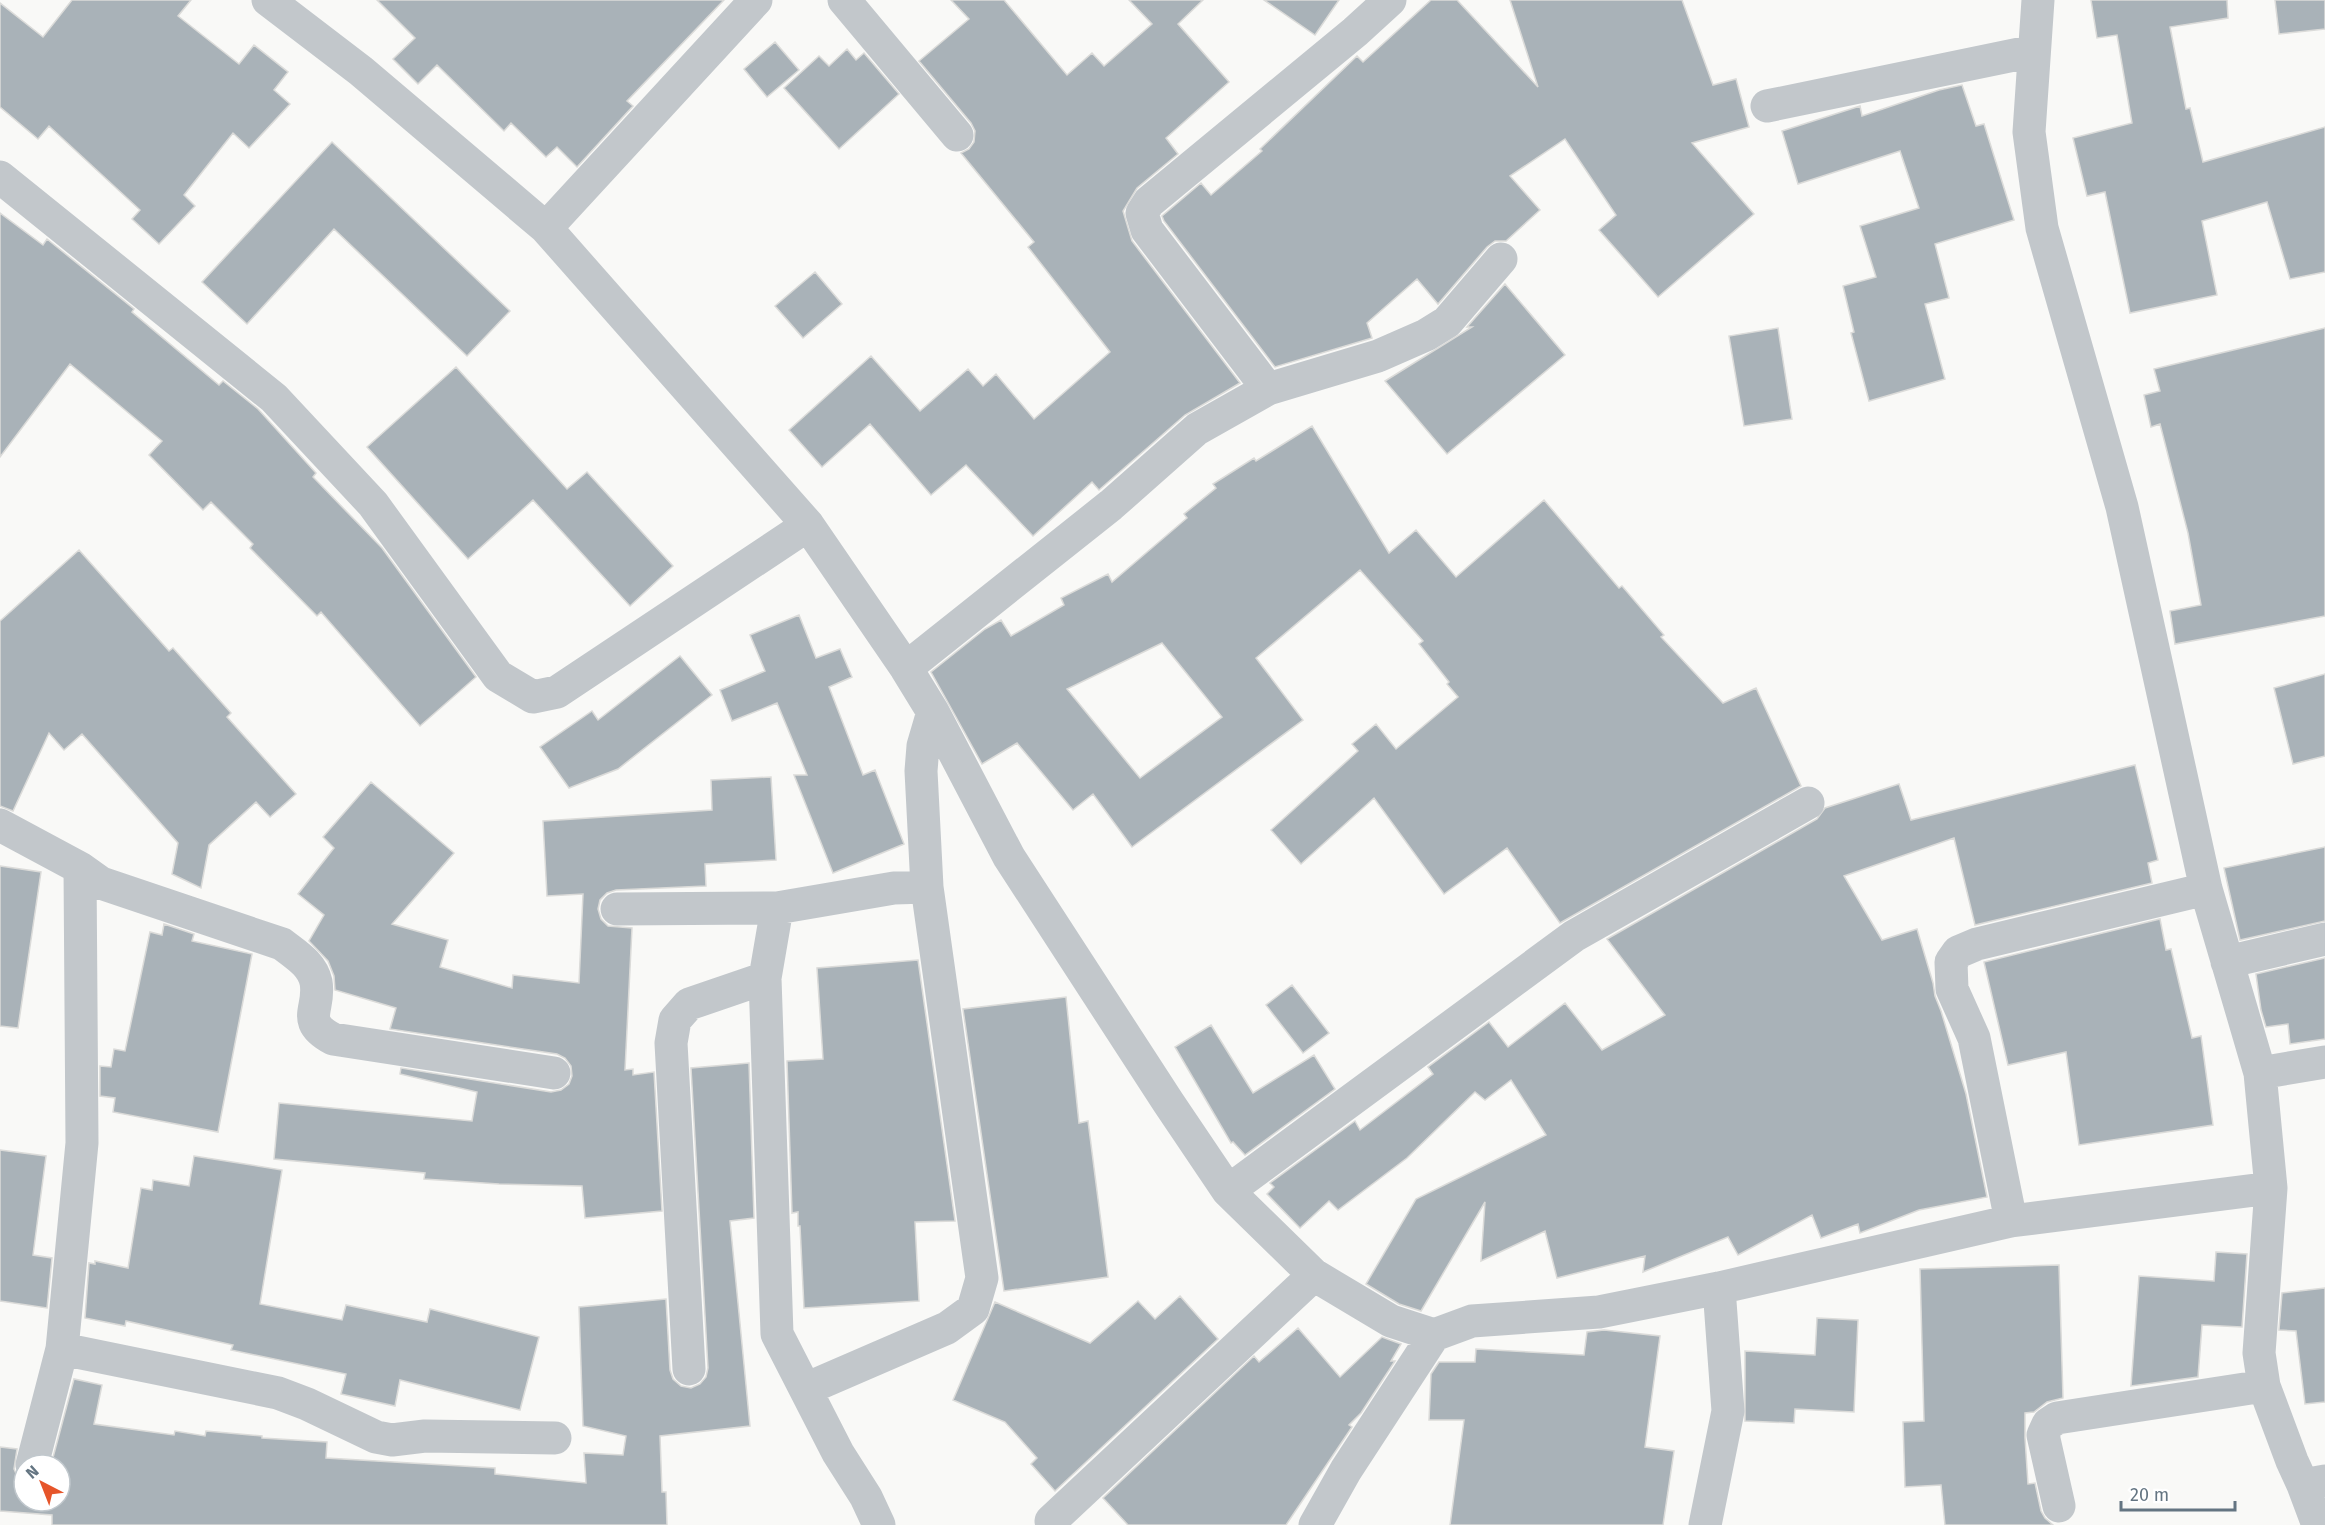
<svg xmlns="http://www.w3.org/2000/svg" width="2325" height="1525" viewBox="0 0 2325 1525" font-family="'Fira Sans',sans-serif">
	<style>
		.building { fill: #a9b2b8; stroke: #dbdbd9; stroke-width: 1.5; fill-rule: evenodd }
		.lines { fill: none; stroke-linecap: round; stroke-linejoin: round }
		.minor { stroke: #c2c7cb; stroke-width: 33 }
	</style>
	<rect width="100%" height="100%" fill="#f9f9f7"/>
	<path class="building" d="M 72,0 L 191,0 L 178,16 L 239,64 L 254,45 L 288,72 L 274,90 L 290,104 L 249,148 L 233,133 L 184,195 L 195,206 L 159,244 L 132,219 L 140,210 L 49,126 L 38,139 L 0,107 L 0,3 L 43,37 Z
		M 377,0 L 724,0 L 627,101 L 633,106 L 577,167 L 557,147 L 546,157 L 511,123 L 504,131 L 437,65 L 418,84 L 393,59 L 415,38 Z
		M 951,0 L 1004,0 L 1067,75 L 1092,53 L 1104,66 L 1152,24 L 1129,0 L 1203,0 L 1178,24 L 1229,82 L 1166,138 L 1178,154 L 1137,188 L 1123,211 L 1132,241 L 1240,383 L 1185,415 L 1099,490 L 1092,482 L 1033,536 L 966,465 L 931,495 L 870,424 L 822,467 L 789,430 L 871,356 L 920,411 L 968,369 L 983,386 L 996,374 L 1034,419 L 1110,352 L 1028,247 L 1034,242 L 961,153 L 969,149 L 974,142 L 975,131 L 971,123 L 919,61 L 969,19 Z
		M 1264,0 L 1339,0 L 1315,35 Z
		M 1431,0 L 1457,0 L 1538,87 L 1510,0 L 1682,0 L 1713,85 L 1736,79 L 1749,127 L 1692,143 L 1754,214 L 1658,297 L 1599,230 L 1616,215 L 1565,139 L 1510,176 L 1540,210 L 1506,241 L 1495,241 L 1487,247 L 1438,304 L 1417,279 L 1367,323 L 1372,338 L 1275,367 L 1164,221 L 1162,216 L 1201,183 L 1211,195 L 1262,151 L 1260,149 L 1357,56 L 1363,62 Z
		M 2091,0 L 2227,0 L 2228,18 L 2170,27 L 2186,109 L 2190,108 L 2203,162 L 2325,127 L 2325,272 L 2290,279 L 2267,202 L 2202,221 L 2217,295 L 2130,313 L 2105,192 L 2087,196 L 2073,138 L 2132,123 L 2117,35 L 2097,38 Z
		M 2275,0 L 2325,0 L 2325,29 L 2279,34 Z
		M 775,42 L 799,70 L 767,97 L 744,69 Z
		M 847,49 L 856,60 L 864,53 L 899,94 L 839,149 L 784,88 L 819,56 L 829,66 Z
		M 1962,85 L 1976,126 L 1984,124 L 2014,220 L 1935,244 L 1949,298 L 1925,304 L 1945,379 L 1869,401 L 1851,333 L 1854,332 L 1843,286 L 1876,277 L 1860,226 L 1919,208 L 1900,151 L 1798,184 L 1782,131 L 1860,106 L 1862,116 L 1939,90 Z
		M 332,142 L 510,311 L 467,356 L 334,229 L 247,324 L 202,282 Z
		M 0,213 L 43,245 L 47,239 L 134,309 L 132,312 L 219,385 L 223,381 L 258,409 L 316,473 L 313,477 L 382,548 L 476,677 L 420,726 L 321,612 L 317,616 L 250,548 L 253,544 L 211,502 L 203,510 L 149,455 L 162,441 L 70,364 L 0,457 Z
		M 815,272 L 842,304 L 803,338 L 775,306 Z
		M 1505,284 L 1565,355 L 1447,454 L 1385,381 L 1472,327 L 1467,327 Z
		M 1778,328 L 1792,419 L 1744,426 L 1729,336 Z
		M 2325,328 L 2325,616 L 2175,644 L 2170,611 L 2201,605 L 2188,533 L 2160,424 L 2151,427 L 2144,395 L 2160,391 L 2154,369 Z
		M 456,367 L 567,489 L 587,472 L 673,566 L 630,606 L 533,500 L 468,559 L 367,447 Z
		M 1312,426 L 1389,553 L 1416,530 L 1456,577 L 1544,500 L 1619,588 L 1622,586 L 1664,635 L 1661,637 L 1723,703 L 1756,688 L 1801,786 L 1560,923 L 1507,848 L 1444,894 L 1374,798 L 1301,864 L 1271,830 L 1358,751 L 1352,744 L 1376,724 L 1396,749 L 1458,697 L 1447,684 L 1449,682 L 1419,644 L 1423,641 L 1360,570 L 1256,658 L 1303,720 L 1132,847 L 1093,794 L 1073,810 L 1017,743 L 982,764 L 931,672 L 985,629 L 1001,620 L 1011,636 L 1064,605 L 1061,598 L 1108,574 L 1112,582 L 1187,518 L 1184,514 L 1216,488 L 1213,484 L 1254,458 L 1256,461 ZM 1162,643 L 1222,717 L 1140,778 L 1067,689 Z
		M 79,550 L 169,651 L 173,648 L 231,713 L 227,717 L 296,794 L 270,817 L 256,802 L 209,845 L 201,888 L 172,874 L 178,843 L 82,734 L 64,750 L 49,733 L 13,811 L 0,806 L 0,621 Z
		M 799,615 L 816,658 L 840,649 L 852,677 L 829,687 L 863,775 L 875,770 L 904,844 L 833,873 L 794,775 L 807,775 L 777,703 L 732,721 L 720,690 L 765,671 L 750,635 Z
		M 680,656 L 712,695 L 618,769 L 569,788 L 540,747 L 592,711 L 598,720 Z
		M 2325,674 L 2325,756 L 2293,764 L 2274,688 Z
		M 2135,765 L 2158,860 L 2148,863 L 2152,883 L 1975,925 L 1954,838 L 1844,876 L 1882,940 L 1917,929 L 1933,983 L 1935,996 L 1941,1011 L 1966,1094 L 1987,1197 L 1919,1210 L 1860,1233 L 1858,1224 L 1821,1238 L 1812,1215 L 1738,1255 L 1728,1237 L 1643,1272 L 1645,1256 L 1557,1278 L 1545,1231 L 1481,1261 L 1485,1202 L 1421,1311 L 1399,1304 L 1366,1284 L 1416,1199 L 1546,1135 L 1511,1080 L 1485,1100 L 1475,1092 L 1407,1158 L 1338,1210 L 1329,1201 L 1300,1228 L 1267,1194 L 1274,1187 L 1270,1183 L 1355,1121 L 1360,1130 L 1433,1074 L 1428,1067 L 1489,1022 L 1508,1047 L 1565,1003 L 1602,1050 L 1665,1015 L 1607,939 L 1817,819 L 1825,808 L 1899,784 L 1911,820 Z
		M 771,777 L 776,860 L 705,864 L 706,886 L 616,890 L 607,893 L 600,900 L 598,909 L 601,919 L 608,926 L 632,928 L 625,1070 L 633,1069 L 633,1075 L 654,1072 L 662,1211 L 585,1218 L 582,1186 L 499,1184 L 424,1179 L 425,1173 L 274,1159 L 279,1103 L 472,1121 L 477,1092 L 400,1074 L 401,1068 L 551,1092 L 561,1090 L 569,1084 L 572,1076 L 571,1066 L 565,1058 L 557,1054 L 390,1029 L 396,1008 L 335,990 L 334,976 L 328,961 L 309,941 L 324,915 L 298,894 L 334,848 L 323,837 L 371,782 L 454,853 L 392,924 L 448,940 L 440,967 L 512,988 L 513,975 L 579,983 L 583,894 L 547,896 L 543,821 L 712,810 L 711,780 Z
		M 2325,847 L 2325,921 L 2240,940 L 2224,868 Z
		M 0,866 L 41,872 L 18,1028 L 0,1026 Z
		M 2160,919 L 2166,950 L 2171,949 L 2192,1038 L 2201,1036 L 2213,1125 L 2079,1145 L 2066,1052 L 2008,1065 L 1984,962 Z
		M 164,924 L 194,934 L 192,941 L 252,954 L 218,1132 L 113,1112 L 115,1098 L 100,1096 L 100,1066 L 111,1067 L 114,1049 L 125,1051 L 150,932 L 162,935 Z
		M 2325,958 L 2325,1039 L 2290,1044 L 2288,1024 L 2266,1027 L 2261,1010 L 2256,974 Z
		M 918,960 L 955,1221 L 915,1222 L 919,1301 L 804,1308 L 800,1226 L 798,1226 L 798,1212 L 792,1213 L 787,1061 L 823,1059 L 817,968 Z
		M 1292,985 L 1329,1033 L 1303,1053 L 1266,1005 Z
		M 1066,997 L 1079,1123 L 1088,1121 L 1108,1277 L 1004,1291 L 963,1009 Z
		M 1211,1025 L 1253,1093 L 1314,1055 L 1335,1089 L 1245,1155 L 1233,1142 L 1231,1143 L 1175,1047 Z
		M 749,1063 L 754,1218 L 730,1221 L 750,1426 L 660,1436 L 662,1492 L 666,1492 L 667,1525 L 52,1525 L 52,1515 L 0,1511 L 0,1447 L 17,1449 L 14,1469 L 18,1478 L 24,1481 L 24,1501 L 60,1501 L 60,1465 L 51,1465 L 74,1379 L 102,1385 L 94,1424 L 174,1435 L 175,1431 L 205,1436 L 206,1431 L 262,1436 L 262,1438 L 327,1442 L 326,1458 L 495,1468 L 495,1474 L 586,1483 L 584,1453 L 623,1455 L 626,1436 L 583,1426 L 579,1307 L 666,1299 L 670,1370 L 673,1379 L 681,1386 L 691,1388 L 700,1384 L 706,1377 L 708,1368 L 691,1068 Z
		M 0,1150 L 46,1156 L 33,1255 L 52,1258 L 47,1308 L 0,1301 Z
		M 194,1156 L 282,1170 L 260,1304 L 342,1320 L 346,1305 L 427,1322 L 430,1309 L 539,1337 L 520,1410 L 400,1380 L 395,1406 L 341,1394 L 346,1374 L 231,1350 L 233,1345 L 126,1321 L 125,1326 L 85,1318 L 89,1263 L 95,1264 L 95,1261 L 128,1268 L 141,1188 L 152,1190 L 153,1180 L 189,1186 Z
		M 2216,1252 L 2247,1254 L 2242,1327 L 2202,1325 L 2198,1377 L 2131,1386 L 2139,1276 L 2214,1281 Z
		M 2059,1265 L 2063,1398 L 2047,1402 L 2034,1412 L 2025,1413 L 2025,1438 L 2028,1484 L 2035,1483 L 2041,1511 L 2045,1518 L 2053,1525 L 1945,1525 L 1941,1485 L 1905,1487 L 1903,1422 L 1924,1421 L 1920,1269 Z
		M 2325,1288 L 2325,1402 L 2305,1404 L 2296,1331 L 2279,1330 L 2282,1293 Z
		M 1180,1296 L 1218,1339 L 1055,1491 L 1031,1464 L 1037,1458 L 1005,1422 L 953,1400 L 995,1302 L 1090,1343 L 1138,1301 L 1155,1319 Z
		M 1817,1318 L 1858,1320 L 1854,1412 L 1795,1409 L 1794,1423 L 1745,1421 L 1745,1351 L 1815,1355 Z
		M 1298,1328 L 1340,1377 L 1382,1337 L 1401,1344 L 1391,1361 L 1395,1361 L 1361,1413 L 1349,1425 L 1352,1427 L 1286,1525 L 1128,1525 L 1103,1498 L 1254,1356 L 1259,1362 Z
		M 1604,1330 L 1660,1336 L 1645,1447 L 1674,1451 L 1663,1525 L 1450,1525 L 1464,1420 L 1429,1420 L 1431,1374 L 1439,1362 L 1475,1362 L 1476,1349 L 1584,1355 L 1587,1332 Z"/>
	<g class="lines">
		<path class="minor" d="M 268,0 L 361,71 L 546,228 L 808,525 L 906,668 L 933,712 L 1009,857 L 1168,1102 L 1228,1191 L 1314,1275 L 1391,1321 L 1434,1335 L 1472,1321 L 1599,1312 L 1719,1288 L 2011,1221 L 2271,1188
			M 844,0 L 957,135
			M 2038,0 L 2029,132 L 2042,228 L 2122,507 L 2206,889 L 2260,1073 L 2271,1188 L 2259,1353 L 2264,1386 L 2292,1461 L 2303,1485 L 2325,1481
			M 1767,106 L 2034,51
			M 0,177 L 274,398 L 373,504 L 498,676 L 533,697 L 557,692 L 808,525
			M 546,228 L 756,0
			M 1268,389 L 1147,230 L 1142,213 L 1149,202 L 1355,32 L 1390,0
			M 906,668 L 1111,505 L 1197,429 L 1268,389 L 1378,356 L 1426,335 L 1447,322 L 1501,259
			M 0,825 L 80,868 L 101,883 L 282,944 C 296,955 312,964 316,982 C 321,1009 299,1021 333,1039 L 554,1073
			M 777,908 L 765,978 L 777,1334 L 838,1453 L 866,1497 L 879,1525
			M 617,909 L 777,908 L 894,888 L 927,887 L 921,771 L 923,746 L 933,712
			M 2227,962 L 2325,939
			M 2260,1073 L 2325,1062
			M 1228,1191 L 1574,936 L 1808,803
			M 2011,1221 L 1974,1038 L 1952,989 L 1951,962 L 1958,952 L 1977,944 L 2206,889
			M 62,1349 L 278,1393 L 307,1404 L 376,1437 L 392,1440 L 425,1436 L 555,1438
			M 689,1369 L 671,1043 L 675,1020 L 689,1004 L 765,978
			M 806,1389 L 947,1328 L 973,1309 L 982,1278 L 927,887
			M 32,1465 L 62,1349 L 82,1143 L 80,868
			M 2303,1485 L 2318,1525
			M 2059,1506 L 2043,1435 L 2048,1424 L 2057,1418 L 2264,1386
			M 1051,1521 L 1314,1275
			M 1315,1525 L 1346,1470 L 1434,1335
			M 1705,1525 L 1728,1411 L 1719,1288"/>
	</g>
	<g transform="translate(42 1483) rotate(318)"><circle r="28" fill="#ffffff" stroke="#c1c8cd" stroke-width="1.5"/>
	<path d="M0-4.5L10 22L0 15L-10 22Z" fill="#e6552a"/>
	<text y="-9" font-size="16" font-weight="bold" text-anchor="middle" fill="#647582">N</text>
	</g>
	<path d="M2121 1501v9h114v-9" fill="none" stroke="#647582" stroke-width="3"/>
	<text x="2130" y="1501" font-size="18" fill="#647582" stroke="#ffffff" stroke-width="4.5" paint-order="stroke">20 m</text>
</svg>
